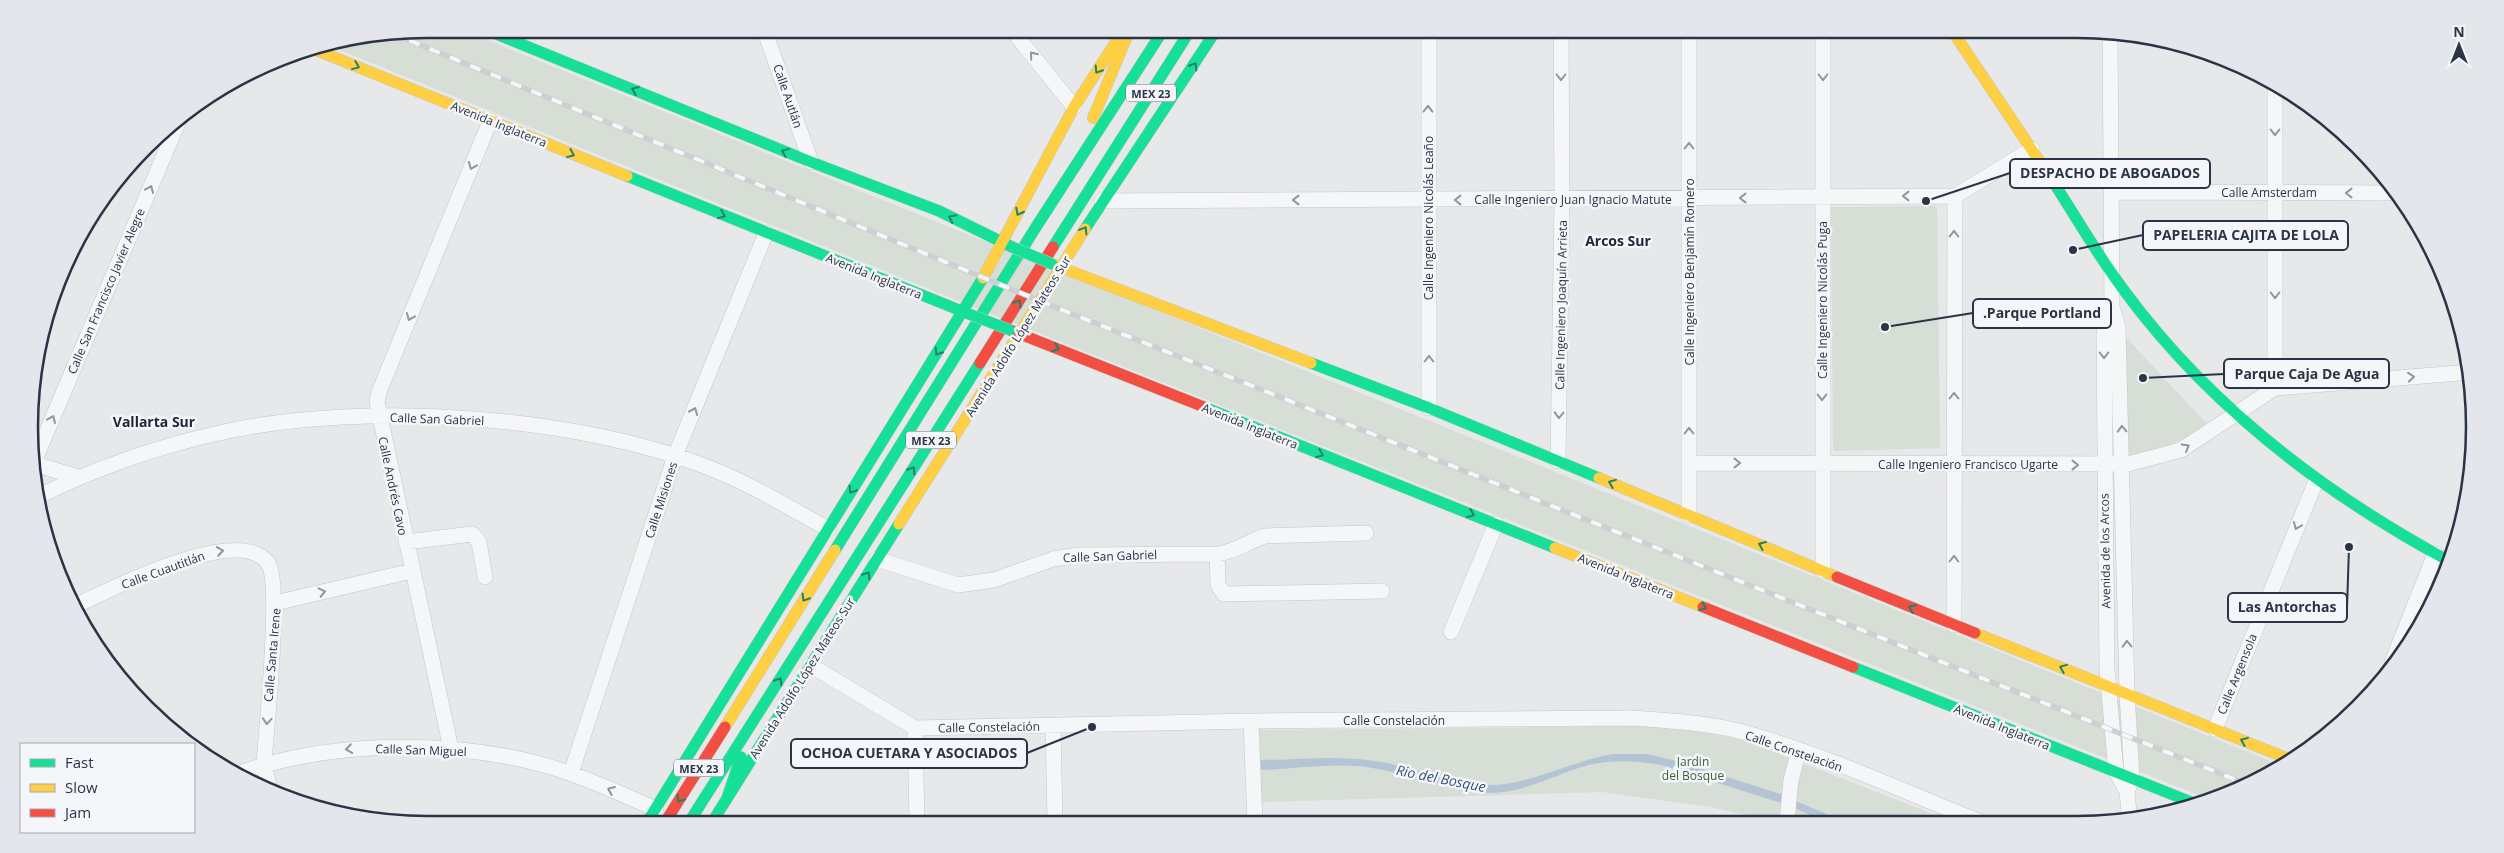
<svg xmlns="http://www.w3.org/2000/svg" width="2504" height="853" viewBox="0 0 2504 853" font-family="'Open Sans',sans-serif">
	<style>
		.green { fill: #d6ded6 }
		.water { fill: #b4c4d5 }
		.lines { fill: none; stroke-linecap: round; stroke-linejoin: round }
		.street-casing { stroke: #c4c6c8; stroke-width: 16 }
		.fast-casing { stroke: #c4c6c8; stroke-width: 12 }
		.slow-casing { stroke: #c4c6c8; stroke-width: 12 }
		.jam-casing { stroke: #c4c6c8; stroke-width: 12 }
		.street { stroke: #f5f6f7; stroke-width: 15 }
		.fast { stroke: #16e098; stroke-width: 11 }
		.slow { stroke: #ffcf43; stroke-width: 11 }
		.jam { stroke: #f24e42; stroke-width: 11 }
		.rail-casing { stroke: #cecfd2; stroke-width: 5.5 }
		.rail { stroke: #f4f6f9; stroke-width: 4; stroke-dasharray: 11; stroke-linecap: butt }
		.fast-bridge-casing { stroke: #c4c6c8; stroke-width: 12; stroke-linecap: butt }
		.fast-bridge { stroke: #16e098; stroke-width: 11 }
		.oneway { stroke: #90959e }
		.oneway2 { stroke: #22816a }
		.labels { text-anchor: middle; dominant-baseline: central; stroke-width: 5; stroke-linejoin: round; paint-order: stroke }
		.shield { fill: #f4f6f9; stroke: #676e7b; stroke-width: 1 }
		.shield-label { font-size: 11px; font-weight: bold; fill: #2b3445 }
		.street-label { font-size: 12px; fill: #2b3445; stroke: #f4f6f9 }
		.park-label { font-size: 12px; fill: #3f6138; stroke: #f4f6f9 }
		.neighbourhood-label { font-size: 14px; font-weight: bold; fill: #1d2536; stroke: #f4f6f9 }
		.water-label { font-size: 14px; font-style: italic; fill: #34527a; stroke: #f4f6f9 }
		.rim { fill: none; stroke: #2b3445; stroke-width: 2.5 }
		.leader { fill: none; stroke: #2b3445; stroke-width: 2 }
		.callout-dot { fill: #2b3445; stroke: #f4f6f9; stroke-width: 2 }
		.callout { fill: #f4f6f9; stroke: #2b3445; stroke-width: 2 }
		.callout-label { font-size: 14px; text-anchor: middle; font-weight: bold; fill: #2b3445 }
	</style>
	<rect width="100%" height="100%" fill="#e6e8ea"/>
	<path class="green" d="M 426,29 L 460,29 L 2280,765 L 2253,783 L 2206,798 L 949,297 L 325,44 L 349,36 Z
		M 1937,206 L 1940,448 L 1833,451 L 1831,207 Z
		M 2122,333 L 2206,423 C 2183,442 2155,453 2126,461 Z
		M 1646,726 L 1695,731 L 1746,741 L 1951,821 L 1778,822 L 1710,807 L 1602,792 L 1263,802 L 1250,730 Z"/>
	<path class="water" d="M 1612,754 L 1646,754 L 1673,760 L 1784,795 L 1786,801 L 1781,803 L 1665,766 C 1640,761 1614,759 1589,765 C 1557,773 1525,793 1491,793 C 1449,792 1412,774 1372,768 C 1338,762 1296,769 1261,770 L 1260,760 C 1297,760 1337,755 1374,761 C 1413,766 1450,785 1490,785 C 1530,785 1572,761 1612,754 Z
		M 1791,799 L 1843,821 L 1823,821 L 1790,806 Z"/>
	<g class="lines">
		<g class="street-casing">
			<path id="street" d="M 764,29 L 811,162
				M 1011,29 L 1074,107
				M 1429,29 L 1429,408
				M 2110,33 L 2112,307 L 2118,327 L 2127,693 L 2132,778 L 2127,792
				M 2275,83 L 2275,388
				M 2111,192 L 2397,193
				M 1102,201 L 1955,196 L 2032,149
				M 2112,307 L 2104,334 L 2107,669 L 2116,772 L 2127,792 L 2130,821
				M 1558,461 L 1562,199 L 1561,29
				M 31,463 L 78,477
				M 1689,463 L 2128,464 L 2181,450 L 2275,388 L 2471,372
				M 33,464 L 180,118
				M 37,497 C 98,467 162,445 228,431 C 368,402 573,415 707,467 C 749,483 788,507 828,529
				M 1689,515 L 1689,29
				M 406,542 L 472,534 L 479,542 L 485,577
				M 1217,554 L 1218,585 L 1224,594 L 1382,591
				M 877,559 L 958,585 L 994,580 L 1053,559 L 1078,555 L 1217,554 C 1235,552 1248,541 1265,536 L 1366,533
				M 1823,571 L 1823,29
				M 275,603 L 412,571
				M 77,605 C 111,589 239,523 268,563 C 282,582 266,732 264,764 L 269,786
				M 1954,625 L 1955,196
				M 1451,632 L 1496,524
				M 2392,662 L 2435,554
				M 810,665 L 915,728 L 1251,721 L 1633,718 C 1671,721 1713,723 1750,734 C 1827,756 1903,791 1978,821
				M 1251,721 L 1255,823
				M 1053,726 L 1055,823
				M 915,728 L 917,823
				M 2215,729 L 2316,481
				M 451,749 L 377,402 L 379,392 L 490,121
				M 240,773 C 337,738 474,739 572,774 C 600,784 628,797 656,809
				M 571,773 L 675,456 L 766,233
				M 1787,821 L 1791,780 L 1799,750"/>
		</g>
		<g class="fast-casing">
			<path id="fast" d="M 484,29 L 811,162 L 939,211 L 1012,247
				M 2044,168 C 2071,208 2094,250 2123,289 C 2208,405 2323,493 2449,561
				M 627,176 L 969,314
				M 1085,229 L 1217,29
				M 1053,247 L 1191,29
				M 1311,363 L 1429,408 L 1599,478
				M 1204,407 L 1555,548
				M 835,550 L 1036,227 L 1164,29
				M 1853,667 L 2191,802
				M 727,798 L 741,757
				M 646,824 L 983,278
				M 688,824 L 980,363
				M 711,824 L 899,524"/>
		</g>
		<g class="slow-casing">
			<path id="slow" d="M 1951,29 L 2044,168
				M 311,48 L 627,176
				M 1093,118 L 1130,29
				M 1052,264 L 1311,363
				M 983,278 L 1074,107 L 1119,37
				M 1599,478 L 1837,577
				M 899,524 L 1085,229
				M 1555,548 L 1703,607
				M 1975,633 L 2289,759
				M 725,727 L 835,550"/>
		</g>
		<g class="jam-casing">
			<path id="jam" d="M 1010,330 L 1204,407
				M 980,363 L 1053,247
				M 1837,577 L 1975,633
				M 1703,607 L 1853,667
				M 664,824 L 725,727"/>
		</g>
		<use href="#street" class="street"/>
		<use href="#fast" class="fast"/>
		<use href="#slow" class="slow"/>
		<use href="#jam" class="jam"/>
		<g class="rail-casing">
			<path id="rail" d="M 389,32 L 1040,301 L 2249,785"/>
		</g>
		<use href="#rail" class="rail"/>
		<g class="fast-bridge-casing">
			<path id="fast-bridge" d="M 1012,247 L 1052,264
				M 969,314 L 1010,330"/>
		</g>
		<use href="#fast-bridge" class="fast-bridge"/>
	</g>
	<defs><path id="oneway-chevron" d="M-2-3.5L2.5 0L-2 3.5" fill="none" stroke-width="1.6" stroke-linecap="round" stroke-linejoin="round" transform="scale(1.25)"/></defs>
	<g class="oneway">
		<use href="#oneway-chevron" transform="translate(1033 55) rotate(-129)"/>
		<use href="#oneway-chevron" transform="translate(1561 77) rotate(90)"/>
		<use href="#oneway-chevron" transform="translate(1823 77) rotate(90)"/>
		<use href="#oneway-chevron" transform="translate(1428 109) rotate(-89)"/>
		<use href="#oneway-chevron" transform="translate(2275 132) rotate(90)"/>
		<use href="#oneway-chevron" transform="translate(1689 146) rotate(-90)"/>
		<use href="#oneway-chevron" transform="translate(472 166) rotate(112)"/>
		<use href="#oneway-chevron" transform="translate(150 189) rotate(-67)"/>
		<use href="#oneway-chevron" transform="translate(2349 193) rotate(-180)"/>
		<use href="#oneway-chevron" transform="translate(1906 196) rotate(180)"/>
		<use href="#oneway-chevron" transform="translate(1743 198) rotate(180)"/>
		<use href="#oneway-chevron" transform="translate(1296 200) rotate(180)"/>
		<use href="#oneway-chevron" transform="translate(1458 200) rotate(180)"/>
		<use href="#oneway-chevron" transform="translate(1954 234) rotate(-90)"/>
		<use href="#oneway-chevron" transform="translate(2275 295) rotate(90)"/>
		<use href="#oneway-chevron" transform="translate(410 317) rotate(112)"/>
		<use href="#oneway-chevron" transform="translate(2104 355) rotate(90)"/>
		<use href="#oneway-chevron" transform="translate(1429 359) rotate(-90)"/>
		<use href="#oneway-chevron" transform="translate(2411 377) rotate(-5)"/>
		<use href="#oneway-chevron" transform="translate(1954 396) rotate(-90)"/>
		<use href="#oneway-chevron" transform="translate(1822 397) rotate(90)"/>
		<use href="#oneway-chevron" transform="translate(694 411) rotate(-68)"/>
		<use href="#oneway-chevron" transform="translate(1559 415) rotate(91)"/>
		<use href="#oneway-chevron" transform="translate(52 419) rotate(-67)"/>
		<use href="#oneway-chevron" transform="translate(2122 429) rotate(-92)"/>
		<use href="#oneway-chevron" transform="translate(1689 431) rotate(-90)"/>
		<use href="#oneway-chevron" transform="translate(2186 447) rotate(-30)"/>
		<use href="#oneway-chevron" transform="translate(1737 463)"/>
		<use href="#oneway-chevron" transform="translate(2075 465)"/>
		<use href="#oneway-chevron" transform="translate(2297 526) rotate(112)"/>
		<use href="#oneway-chevron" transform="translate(220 551) rotate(-9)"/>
		<use href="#oneway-chevron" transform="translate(1954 559) rotate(-90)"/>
		<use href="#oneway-chevron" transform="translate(322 592) rotate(-13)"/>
		<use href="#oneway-chevron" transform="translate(2127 644) rotate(-91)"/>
		<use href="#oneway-chevron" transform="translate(267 721) rotate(94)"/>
		<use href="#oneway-chevron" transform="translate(349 749) rotate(172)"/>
		<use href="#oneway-chevron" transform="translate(611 790) rotate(-157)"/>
	</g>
	<g class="oneway2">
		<use href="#oneway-chevron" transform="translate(356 66) rotate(22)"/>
		<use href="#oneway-chevron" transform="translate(1194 66) rotate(-57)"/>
		<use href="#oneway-chevron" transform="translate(1098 70) rotate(123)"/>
		<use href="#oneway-chevron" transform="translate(635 90) rotate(-158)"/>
		<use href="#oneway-chevron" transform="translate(785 152) rotate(-158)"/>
		<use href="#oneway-chevron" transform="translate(571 154) rotate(22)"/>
		<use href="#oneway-chevron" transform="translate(1019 212) rotate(117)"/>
		<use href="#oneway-chevron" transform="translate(722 215) rotate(22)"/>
		<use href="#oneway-chevron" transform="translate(952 218) rotate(-154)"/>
		<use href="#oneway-chevron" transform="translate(1084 230) rotate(-59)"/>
		<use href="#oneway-chevron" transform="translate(1018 303) rotate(-58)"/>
		<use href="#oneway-chevron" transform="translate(1056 348) rotate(22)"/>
		<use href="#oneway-chevron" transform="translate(938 352) rotate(123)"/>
		<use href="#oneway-chevron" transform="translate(1320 454) rotate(22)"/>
		<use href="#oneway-chevron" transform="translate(912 470) rotate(-58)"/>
		<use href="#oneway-chevron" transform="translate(1612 483) rotate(-158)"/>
		<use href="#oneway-chevron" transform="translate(852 490) rotate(121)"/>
		<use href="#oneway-chevron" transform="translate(1471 514) rotate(22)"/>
		<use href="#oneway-chevron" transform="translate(1762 545) rotate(-157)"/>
		<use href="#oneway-chevron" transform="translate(867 575) rotate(-58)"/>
		<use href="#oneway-chevron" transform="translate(805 598) rotate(122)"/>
		<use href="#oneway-chevron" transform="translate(1703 607) rotate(22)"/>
		<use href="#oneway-chevron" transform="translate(1912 608) rotate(-157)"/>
		<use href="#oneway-chevron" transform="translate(2063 668) rotate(-158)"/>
		<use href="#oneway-chevron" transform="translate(779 681) rotate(-58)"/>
		<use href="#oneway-chevron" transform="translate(2244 741) rotate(-158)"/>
		<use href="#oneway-chevron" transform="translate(680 799) rotate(122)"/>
	</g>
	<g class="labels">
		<g class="shield">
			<rect x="1126" y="84.5" width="50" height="17" rx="4"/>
			<rect x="906" y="431.5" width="50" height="17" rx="4"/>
			<rect x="674" y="759.5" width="50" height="17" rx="4"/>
		</g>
		<g class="shield-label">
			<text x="1151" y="93">MEX 23</text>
			<text x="931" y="440">MEX 23</text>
			<text x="699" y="768">MEX 23</text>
		</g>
		<g class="street-label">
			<text transform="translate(788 96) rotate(71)">Calle Autlán</text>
			<text transform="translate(499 124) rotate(22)">Avenida Inglaterra</text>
			<text x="2269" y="192">Calle Amsterdam</text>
			<text x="1573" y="199">Calle Ingeniero Juan Ignacio Matute</text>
			<text transform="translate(1428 218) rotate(-90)">Calle Ingeniero Nicolás Leaño</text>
			<text transform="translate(1689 272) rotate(-90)">Calle Ingeniero Benjamín Romero</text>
			<text transform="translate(874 276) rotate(22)">Avenida Inglaterra</text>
			<text transform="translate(106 291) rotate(-67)">Calle San Francisco Javier Alegre</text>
			<text transform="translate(1822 300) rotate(-90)">Calle Ingeniero Nicolás Puga</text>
			<text transform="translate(1561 305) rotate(-89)">Calle Ingeniero Joaquín Arrieta</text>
			<text transform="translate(1018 336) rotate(-58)">Avenida Adolfo López Mateos Sur</text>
			<text transform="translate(437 419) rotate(2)">Calle San Gabriel</text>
			<text transform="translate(1250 426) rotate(22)">Avenida Inglaterra</text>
			<text x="1968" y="464">Calle Ingeniero Francisco Ugarte</text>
			<text transform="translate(393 486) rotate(78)">Calle Andrés Cavo</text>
			<text transform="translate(661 500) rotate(-72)">Calle Misiones</text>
			<text transform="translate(2105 551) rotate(-91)">Avenida de los Arcos</text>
			<text transform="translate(1110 556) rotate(-2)">Calle San Gabriel</text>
			<text transform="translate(163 570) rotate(-20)">Calle Cuautitlán</text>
			<text transform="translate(1626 576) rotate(22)">Avenida Inglaterra</text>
			<text transform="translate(272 655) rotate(-85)">Calle Santa Irene</text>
			<text transform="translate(2237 674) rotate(-68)">Calle Argensola</text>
			<text transform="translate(802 678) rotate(-58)">Avenida Adolfo López Mateos Sur</text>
			<text x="1394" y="720">Calle Constelación</text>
			<text transform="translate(989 727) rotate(-1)">Calle Constelación</text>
			<text transform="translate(2002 727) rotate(22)">Avenida Inglaterra</text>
			<text transform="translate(421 750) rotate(2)">Calle San Miguel</text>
			<text transform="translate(1794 751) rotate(19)">Calle Constelación</text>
		</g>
		<g class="park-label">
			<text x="1693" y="761">Jardin<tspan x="1693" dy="14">del Bosque</tspan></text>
		</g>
		<g class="neighbourhood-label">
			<text x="1618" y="240">Arcos Sur</text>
			<text x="154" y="421">Vallarta Sur</text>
		</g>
		<g class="water-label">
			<text transform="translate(1441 778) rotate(11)">Rio del Bosque</text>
		</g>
	</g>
	<path d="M0 0H2504V853H0ZM427 38H2077A389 389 0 0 1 2466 427V427A389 389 0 0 1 2077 816H427A389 389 0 0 1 38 427V427A389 389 0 0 1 427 38Z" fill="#e4e6eb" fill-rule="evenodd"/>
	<path class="rim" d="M427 38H2077A389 389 0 0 1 2466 427V427A389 389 0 0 1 2077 816H427A389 389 0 0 1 38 427V427A389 389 0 0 1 427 38Z"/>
	<path class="leader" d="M1926 201L2010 173M2073 250L2143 235M1885 327L1973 313M2143 378L2224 374M2349 547L2347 608M1092 727L1027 753"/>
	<g class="callout-dot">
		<circle cx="1926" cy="201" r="5"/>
		<circle cx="2073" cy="250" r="5"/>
		<circle cx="1885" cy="327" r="5"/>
		<circle cx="2143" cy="378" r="5"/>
		<circle cx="2349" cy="547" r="5"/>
		<circle cx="1092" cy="727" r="5"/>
	</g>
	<g class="callout">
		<rect x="2010" y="159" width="200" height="29" rx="5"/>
		<rect x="2143" y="221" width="205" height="29" rx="5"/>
		<rect x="1973" y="299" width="138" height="29" rx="5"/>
		<rect x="2224" y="359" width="165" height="29" rx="5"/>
		<rect x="2228" y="593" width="119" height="29" rx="5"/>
		<rect x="791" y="739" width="236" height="29" rx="5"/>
	</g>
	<g class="callout-label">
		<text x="2110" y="178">DESPACHO DE ABOGADOS</text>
		<text x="2246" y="240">PAPELERIA CAJITA DE LOLA</text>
		<text x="2042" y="318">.Parque Portland</text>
		<text x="2307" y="379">Parque Caja De Agua</text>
		<text x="2287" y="612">Las Antorchas</text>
		<text x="909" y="758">OCHOA CUETARA Y ASOCIADOS</text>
	</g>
	<rect x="20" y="743" width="175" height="90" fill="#f4f6f9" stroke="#a4a8b1"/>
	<rect x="30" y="759" width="25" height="8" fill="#16e098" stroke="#a4a8b1"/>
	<text x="65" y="768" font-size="15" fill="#2b3445">Fast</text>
	<rect x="30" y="784" width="25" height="8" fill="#ffcf43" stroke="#a4a8b1"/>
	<text x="65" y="793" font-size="15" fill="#2b3445">Slow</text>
	<rect x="30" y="809" width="25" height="8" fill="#f24e42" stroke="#a4a8b1"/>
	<text x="65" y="818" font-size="15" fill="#2b3445">Jam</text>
	<g transform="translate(2459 45)" stroke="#f4f6f9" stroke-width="4" paint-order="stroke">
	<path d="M0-4L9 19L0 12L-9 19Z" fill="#2b3445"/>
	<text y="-8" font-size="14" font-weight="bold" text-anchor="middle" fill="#2b3445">N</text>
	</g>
</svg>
